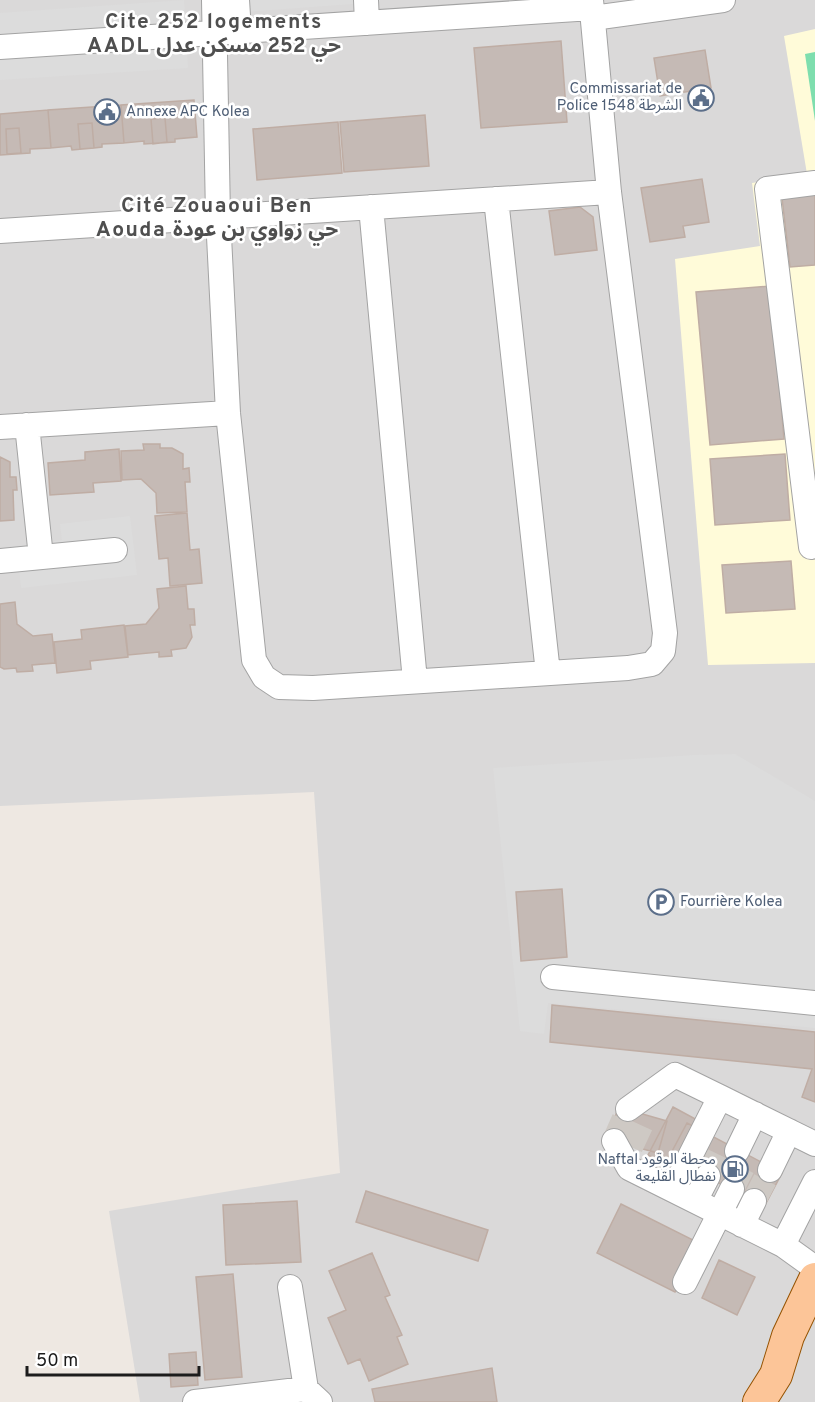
<svg xmlns="http://www.w3.org/2000/svg" width="815" height="1402" viewBox="0 0 815 1402" font-family="Overpass,'Noto Sans Arabic',sans-serif">
	<style>
		.residential { fill: #dad9d9 }
		.education { fill: #fffbd9 }
		.pitch { fill: #7edeae }
		.parking { fill: #dcdcdc }
		.building { fill: #c5bab5; stroke: #bfada4; stroke-width: 1.5 }
		.lines { fill: none; stroke-linecap: round; stroke-linejoin: round }
		.minor-tunnel { stroke: #cec9c4; stroke-width: 24; stroke-dasharray: 24 12; stroke-linecap: butt }
		.minor-casing { stroke: #a3a3a3; stroke-width: 26 }
		.major-casing { stroke: #945200; stroke-width: 34 }
		.minor { stroke: #fff; stroke-width: 24 }
		.major { stroke: #fcc598; stroke-width: 32 }
		.labels { text-anchor: middle; dominant-baseline: central; stroke-width: 5; stroke-linejoin: round; paint-order: stroke }
		.service-label { font-size: 15px; fill: #4e5e75; stroke: #fff; text-anchor: end }
		.district-label { font-size: 21px; font-weight: bold; letter-spacing: 1.5px; fill: #4f4f4f; stroke: #fff }
	</style>
	<rect width="100%" height="100%" fill="#eee8e2"/>
	<path class="residential" d="M 0,0 L 815,0 L 815,1402 L 140,1402 L 109,1211 L 340,1173 L 314,792 L 0,806 Z"/>
	<path class="education" d="M 815,29 L 815,663 L 708,665 L 675,259 L 760,246 L 752,183 L 807,174 L 784,36 Z"/>
	<path class="pitch" d="M 815,52 L 815,121 L 805,54 Z"/>
	<path class="parking" d="M 184,0 L 188,68 L 0,80 L 0,13 Z
		M 231,0 L 380,0 L 380,2 L 232,13 Z
		M 130,516 L 137,575 L 21,588 L 19,568 L 56,564 L 54,541 L 62,540 L 60,524 Z
		M 735,754 L 815,801 L 815,1028 L 548,1003 L 544,1034 L 520,1031 L 493,768 L 694,755 Z"/>
	<path class="building" d="M 561,41 L 567,122 L 481,128 L 474,48 Z
		M 705,50 L 711,88 L 660,96 L 654,58 Z
		M 194,100 L 197,137 L 175,139 L 175,142 L 144,144 L 144,141 L 124,143 L 121,105 Z
		M 121,105 L 124,143 L 102,144 L 102,147 L 94,148 L 72,150 L 71,146 L 51,148 L 48,110 Z
		M 48,110 L 51,148 L 30,149 L 30,153 L 0,155 L 0,114 Z
		M 425,115 L 429,166 L 344,172 L 340,122 Z
		M 165,118 L 167,142 L 153,144 L 151,119 Z
		M 338,122 L 342,173 L 257,180 L 253,129 Z
		M 92,123 L 94,148 L 80,149 L 78,124 Z
		M 19,128 L 21,153 L 7,154 L 6,129 Z
		M 702,179 L 709,222 L 683,226 L 685,237 L 650,242 L 641,188 Z
		M 815,194 L 815,265 L 790,267 L 782,198 Z
		M 580,207 L 593,217 L 597,250 L 555,255 L 549,211 Z
		M 771,286 L 784,439 L 710,445 L 696,292 Z
		M 143,444 L 160,444 L 160,448 L 172,448 L 183,454 L 183,469 L 189,468 L 190,482 L 185,482 L 187,512 L 157,513 L 156,493 L 141,479 L 122,480 L 121,451 L 144,450 Z
		M 119,449 L 121,481 L 93,483 L 94,492 L 50,495 L 48,463 L 85,460 L 85,452 Z
		M 785,454 L 790,520 L 715,525 L 710,459 Z
		M 0,457 L 10,462 L 10,477 L 16,477 L 17,490 L 13,490 L 14,520 L 0,521 Z
		M 187,513 L 190,550 L 199,549 L 202,583 L 170,586 L 168,558 L 159,559 L 155,516 Z
		M 791,561 L 795,609 L 726,613 L 722,565 Z
		M 186,586 L 188,609 L 194,609 L 195,625 L 190,625 L 192,637 L 186,648 L 171,650 L 172,656 L 159,657 L 159,652 L 128,655 L 125,626 L 146,624 L 159,608 L 157,589 Z
		M 15,602 L 17,624 L 33,636 L 52,634 L 55,663 L 32,665 L 33,671 L 17,672 L 16,668 L 4,669 L 0,667 L 0,604 Z
		M 124,625 L 128,657 L 90,661 L 91,669 L 57,673 L 54,642 L 82,639 L 81,630 Z
		M 562,889 L 567,957 L 521,961 L 516,892 Z
		M 552,1005 L 815,1032 L 815,1102 L 802,1097 L 812,1069 L 550,1042 Z
		M 618,1107 L 667,1121 L 658,1153 L 609,1140 Z
		M 673,1107 L 701,1122 L 676,1170 L 648,1155 Z
		M 687,1123 L 782,1173 L 764,1207 L 669,1157 Z
		M 366,1191 L 488,1230 L 478,1261 L 356,1222 Z
		M 297,1201 L 301,1262 L 226,1265 L 223,1205 Z
		M 621,1204 L 699,1243 L 675,1292 L 597,1253 Z
		M 372,1253 L 390,1295 L 385,1297 L 402,1335 L 397,1337 L 408,1364 L 369,1381 L 360,1359 L 348,1364 L 328,1318 L 346,1310 L 329,1271 Z
		M 719,1260 L 755,1277 L 737,1315 L 702,1298 Z
		M 233,1274 L 242,1377 L 205,1380 L 196,1277 Z
		M 196,1352 L 198,1385 L 171,1387 L 169,1354 Z
		M 492,1368 L 497,1402 L 375,1402 L 372,1389 Z"/>
	<g class="lines">
		<path class="minor-tunnel" d="M 614,1141 L 628,1109
			M 631,1147 L 646,1115
			M 708,1176 L 723,1145
			M 732,1189 L 748,1157
			M 754,1201 L 770,1170"/>
		<g class="minor-casing">
			<path id="minor" d="M 214,0 L 218,217 L 228,413 L 254,660 L 264,677 L 279,687 L 313,688 L 628,668 L 652,664 L 663,651 L 665,633 L 609,192 L 591,0
				M 237,0 L 239,31
				M 366,0 L 367,23
				M 593,18 L 723,0
				M 0,47 L 592,8
				M 496,199 L 548,673
				M 371,207 L 415,681
				M 0,231 L 609,192
				M 27,425 L 41,557
				M 0,427 L 228,413
				M 811,547 L 767,189 L 815,183
				M 0,561 L 115,550
				M 553,977 L 815,1003
				M 628,1109 L 675,1075 L 720,1097
				M 614,1141 L 629,1168 L 673,1190
				M 815,1144 L 720,1097 L 673,1190 L 783,1245 L 815,1268
				M 737,1151 L 755,1114
				M 770,1170 L 789,1131
				M 695,1201 L 708,1176
				M 742,1225 L 754,1201
				M 783,1245 L 815,1182
				M 685,1282 L 732,1189
				M 290,1287 L 306,1389 L 320,1402
				M 195,1402 L 306,1389"/>
		</g>
		<g class="major-casing">
			<path id="major" d="M 759,1402 L 776,1375 L 788,1336 L 815,1279"/>
		</g>
		<use href="#minor" class="minor"/>
		<use href="#major" class="major"/>
	</g>
	<defs>
		<g id="civic-ring" transform="scale(1.35)"><circle r="9.5" fill="#fff" stroke="#5c6f8a" stroke-width="1.5"/><path d="M-.6-6.5H3V-4.5H.6V-3L4-1V1h2V6H-6V1h2V-1L-.6-3ZM-1.2 2.5V6h2.4V2.5Z" fill="#5c6f8a"/></g>
		<g id="parking-ring" transform="scale(1.35)"><circle r="9.5" fill="#fff" stroke="#5c6f8a" stroke-width="1.5"/><path d="M-3.5-5.5H1a3.5 3.5 0 0 1 0 7H-1V5.5H-3.5ZM-1-3.4V-.6H.8a1.4 1.4 0 0 0 0-2.8Z" fill="#5c6f8a"/></g>
		<g id="fuel-ring" transform="scale(1.35)"><circle r="9.5" fill="#fff" stroke="#5c6f8a" stroke-width="1.5"/><path d="M-5.5-6h7V0h2V4h1.3V-2.5L3-4.5l.8-.8L6-3V5H2.5V1h-1V6h-7ZM-4.2-4.7v3.2H.2V-4.7Z" fill="#5c6f8a"/></g>
	</defs>
	<g fill-rule="evenodd">
		<use href="#civic-ring" x="701" y="98"/>
		<use href="#civic-ring" x="107" y="112"/>
		<use href="#parking-ring" x="661" y="902"/>
		<use href="#fuel-ring" x="735" y="1169"/>
	</g>
	<g class="labels">
		<g class="service-label">
			<text x="682" y="89">Commissariat de<tspan x="682" dy="17">Police 1548 الشرطة</tspan></text>
			<text x="126" y="112" text-anchor="start">Annexe APC Kolea</text>
			<text x="680" y="902" text-anchor="start">Fourrière Kolea</text>
			<text x="716" y="1160">Naftal محطة الوقود<tspan x="716" dy="17">نفطال القليعة</tspan></text>
		</g>
		<g class="district-label">
			<text x="214" y="22">Cite 252 logements<tspan x="214" dy="24">AADL حي 252 مسكن عدل</tspan></text>
			<text x="217" y="206">Cité Zouaoui Ben<tspan x="217" dy="24">Aouda حي زواوي بن عودة</tspan></text>
		</g>
	</g>
	<path d="M27 1366v9h172v-9" fill="none" stroke="#1c1c1c" stroke-width="3"/>
	<text x="36" y="1366" font-size="18" fill="#1c1c1c" stroke="#ffffff" stroke-width="4.5" paint-order="stroke">50 m</text>
</svg>
